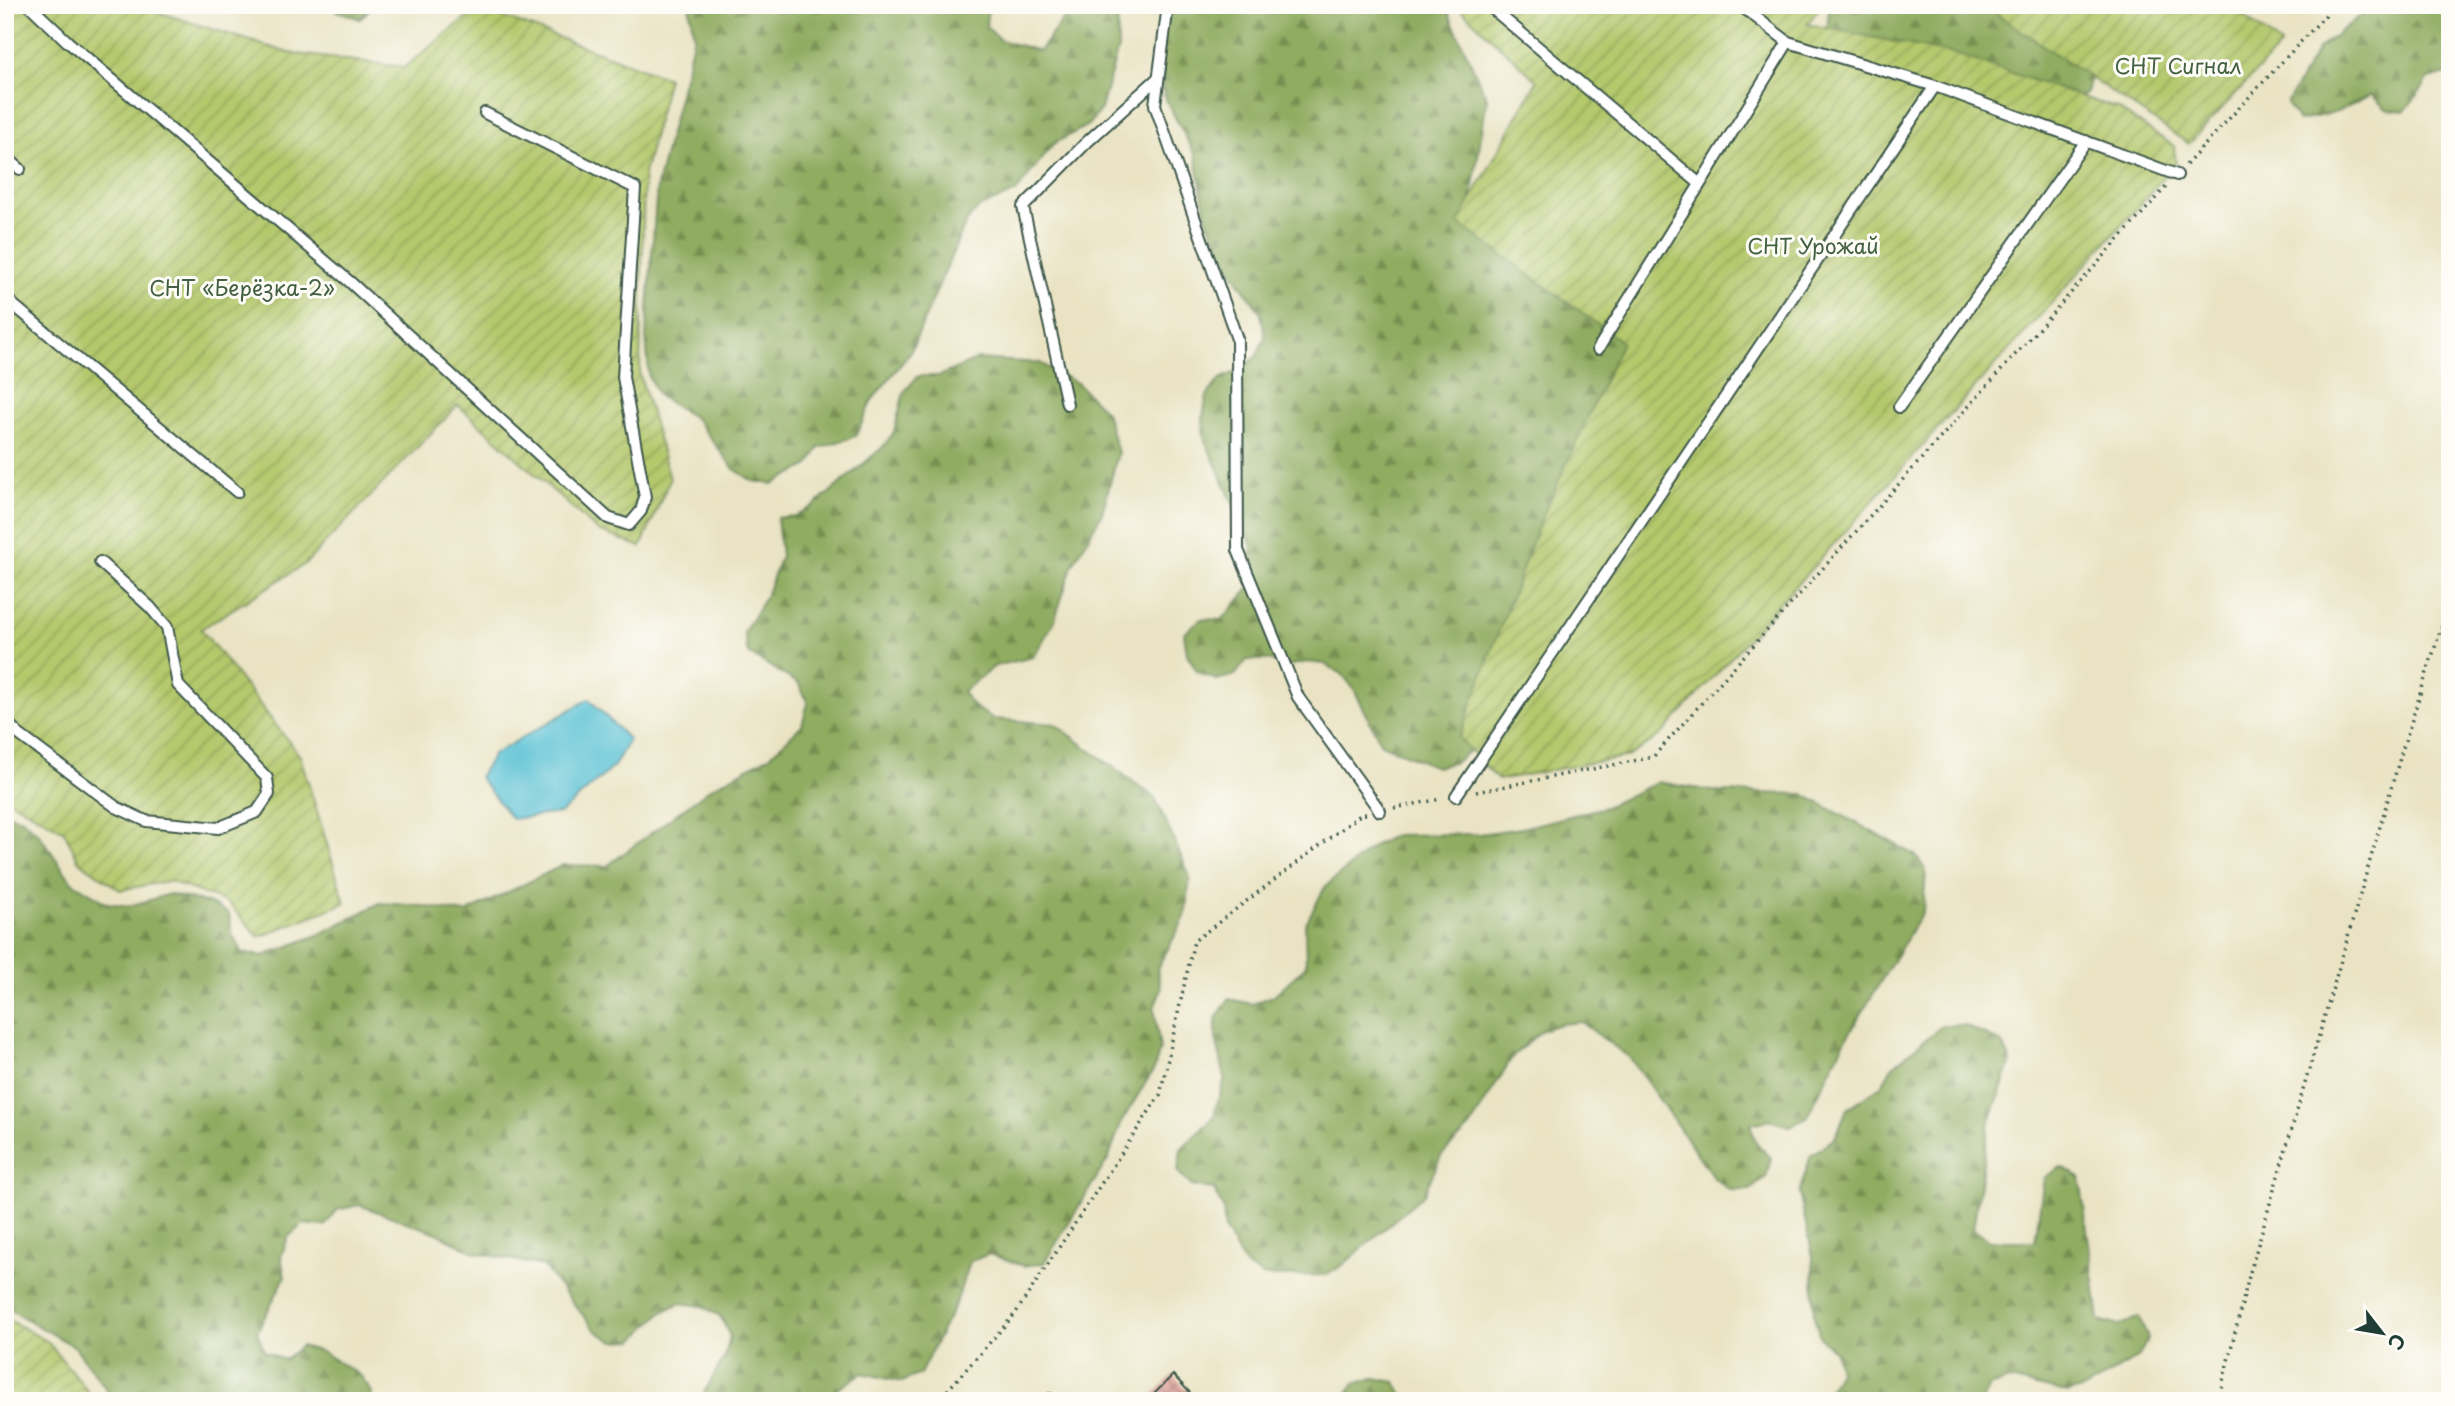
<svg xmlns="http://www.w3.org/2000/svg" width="2455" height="1406" viewBox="0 0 2455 1406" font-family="'Playpen Sans',sans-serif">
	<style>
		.forest { fill: url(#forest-firs); stroke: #57744a; stroke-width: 2 }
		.garden { fill: url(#garden-furrows); stroke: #6a8250; stroke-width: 2 }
		.water { fill: #58c1d4; stroke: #3c7f84; stroke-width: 2 }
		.building { fill: url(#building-cross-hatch) }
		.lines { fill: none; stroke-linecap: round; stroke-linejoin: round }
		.service-casing { stroke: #3d5649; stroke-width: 14 }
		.path { stroke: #3d5649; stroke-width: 3.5; stroke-dasharray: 2 5; stroke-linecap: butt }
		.service { stroke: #fff; stroke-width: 10 }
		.labels { text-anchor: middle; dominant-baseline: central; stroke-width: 6; stroke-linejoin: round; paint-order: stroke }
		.park-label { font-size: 21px; fill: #446042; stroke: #fdfcf7 }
	</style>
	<defs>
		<pattern id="forest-firs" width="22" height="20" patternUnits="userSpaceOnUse" patternTransform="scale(1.75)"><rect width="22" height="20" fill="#8fac60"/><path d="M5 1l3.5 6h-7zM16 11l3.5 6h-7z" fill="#748d50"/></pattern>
		<pattern id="garden-furrows" width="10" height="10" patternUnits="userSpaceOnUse" patternTransform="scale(1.75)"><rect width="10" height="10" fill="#b4c86c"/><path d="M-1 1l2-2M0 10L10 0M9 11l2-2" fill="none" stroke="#92a45a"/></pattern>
		<pattern id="building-cross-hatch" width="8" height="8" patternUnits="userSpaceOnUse" patternTransform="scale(1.75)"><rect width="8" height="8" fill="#dc9d94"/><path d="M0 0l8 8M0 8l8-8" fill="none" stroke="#b2817a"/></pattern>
	</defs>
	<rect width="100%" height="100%" fill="#fdfcf7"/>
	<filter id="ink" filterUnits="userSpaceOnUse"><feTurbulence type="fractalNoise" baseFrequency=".0143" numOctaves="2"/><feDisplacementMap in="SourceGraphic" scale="14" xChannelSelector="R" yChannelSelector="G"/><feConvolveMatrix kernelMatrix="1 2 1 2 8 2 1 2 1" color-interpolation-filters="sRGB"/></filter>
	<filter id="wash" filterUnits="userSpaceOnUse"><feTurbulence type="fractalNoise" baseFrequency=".00686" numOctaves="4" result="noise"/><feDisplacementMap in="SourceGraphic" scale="28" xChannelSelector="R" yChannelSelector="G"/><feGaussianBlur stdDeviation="1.57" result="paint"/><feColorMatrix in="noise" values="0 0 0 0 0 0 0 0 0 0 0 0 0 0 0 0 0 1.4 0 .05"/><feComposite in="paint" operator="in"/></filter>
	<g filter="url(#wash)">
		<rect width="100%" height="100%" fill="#e9e3c3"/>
		<path class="forest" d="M 322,5 L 373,5 L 360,19 Z
			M 689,5 L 988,5 L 986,26 L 1000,40 L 1039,51 L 1074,5 L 1114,5 L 1117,7 L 1118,48 L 1101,109 L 1088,125 L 1053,144 L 1016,192 L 978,208 L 965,224 L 910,353 L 872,400 L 856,436 L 819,448 L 809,465 L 773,484 L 753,481 L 734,469 L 695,418 L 659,396 L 649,377 L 646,336 L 657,186 L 694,37 Z
			M 1170,5 L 1445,5 L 1487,99 L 1471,199 L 1474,218 L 1635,339 L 1488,734 L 1456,762 L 1436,767 L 1381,744 L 1354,689 L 1342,674 L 1325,664 L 1307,662 L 1287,666 L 1269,660 L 1247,660 L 1235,675 L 1216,680 L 1197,671 L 1187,654 L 1184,633 L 1201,619 L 1222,620 L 1250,588 L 1252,546 L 1204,438 L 1203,416 L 1207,396 L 1220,379 L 1240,370 L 1256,357 L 1265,337 L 1261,313 L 1236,278 L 1206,218 L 1196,156 L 1167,102 L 1154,63 L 1154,41 Z
			M 1835,5 L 2023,5 L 2091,74 L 2087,93 L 2049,113 L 1827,30 L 1829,10 Z
			M 2374,5 L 2445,5 L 2450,8 L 2450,73 L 2429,79 L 2405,111 L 2386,109 L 2371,94 L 2337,112 L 2298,121 L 2287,103 L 2318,49 Z
			M 978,359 L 1040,363 L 1077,383 L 1106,412 L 1118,453 L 1102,513 L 1072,566 L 1054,622 L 1033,657 L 995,666 L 962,692 L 974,707 L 994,719 L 1055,724 L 1155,798 L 1190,877 L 1185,917 L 1157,969 L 1161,989 L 1154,1008 L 1160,1049 L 1154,1069 L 1122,1121 L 1108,1159 L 1044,1263 L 1024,1266 L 989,1254 L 969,1262 L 957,1300 L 920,1374 L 902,1382 L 862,1373 L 820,1401 L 702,1401 L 705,1391 L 725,1356 L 730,1336 L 720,1316 L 702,1306 L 680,1303 L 662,1312 L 634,1340 L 613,1341 L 596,1331 L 543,1266 L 474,1252 L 437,1233 L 359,1205 L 337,1210 L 325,1226 L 303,1224 L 288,1237 L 281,1257 L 285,1277 L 257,1332 L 264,1351 L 284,1360 L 301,1346 L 322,1352 L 361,1376 L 372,1393 L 371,1401 L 115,1401 L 75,1347 L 5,1307 L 5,814 L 22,819 L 38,833 L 72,882 L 107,903 L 129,906 L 170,894 L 211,904 L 229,914 L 232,935 L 243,953 L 263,956 L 318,935 L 380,903 L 422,906 L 466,913 L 563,865 L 607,866 L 711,788 L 770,756 L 802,725 L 808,703 L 799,684 L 748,653 L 744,632 L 766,596 L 781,556 L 777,518 L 796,516 L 815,505 L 882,448 L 894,432 L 904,392 L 918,376 L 939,376 Z
			M 1657,782 L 1718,792 L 1803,794 L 1915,855 L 1926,871 L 1923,911 L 1842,1046 L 1807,1117 L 1790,1126 L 1769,1120 L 1750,1124 L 1756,1143 L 1771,1158 L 1766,1177 L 1750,1190 L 1730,1190 L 1714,1178 L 1630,1058 L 1581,1022 L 1560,1024 L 1542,1030 L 1513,1056 L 1470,1127 L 1441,1156 L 1424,1194 L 1344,1264 L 1327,1275 L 1263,1276 L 1245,1265 L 1225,1230 L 1223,1208 L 1214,1189 L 1192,1186 L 1178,1172 L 1181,1149 L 1213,1118 L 1225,1078 L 1216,1038 L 1216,1018 L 1229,999 L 1252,1004 L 1273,996 L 1306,966 L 1305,925 L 1325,887 L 1375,845 L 1395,835 L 1479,834 L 1522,828 L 1606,807 Z
			M 1943,1025 L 1965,1025 L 2002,1043 L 2011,1061 L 1989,1124 L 1973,1229 L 1990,1241 L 2035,1241 L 2044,1178 L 2061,1167 L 2080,1177 L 2099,1320 L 2119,1326 L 2139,1317 L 2148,1338 L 2139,1356 L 2088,1387 L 2068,1393 L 2009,1380 L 1989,1387 L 1982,1401 L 1810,1401 L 1830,1388 L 1839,1371 L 1835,1351 L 1820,1337 L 1814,1316 L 1813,1256 L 1799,1193 L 1811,1155 L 1835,1138 L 1847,1109 L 1881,1086 L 1892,1067 Z
			M 1374,1378 L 1395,1382 L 1406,1401 L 1342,1401 L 1354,1384 Z"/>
		<path class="garden" d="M 5,5 L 135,5 L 289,53 L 405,67 L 479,8 L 668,78 L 644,174 L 640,375 L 670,479 L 641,547 L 598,531 L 458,405 L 305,564 L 201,629 L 300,756 L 345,903 L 259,937 L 228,903 L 170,881 L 120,890 L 79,861 L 64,831 L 5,798 Z
			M 1456,5 L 1822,5 L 1807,24 L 1955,54 L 2118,109 L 2174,146 L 2176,163 L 2130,216 L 1661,735 L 1629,756 L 1498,780 L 1459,738 L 1539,524 L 1622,342 L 1458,223 L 1537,81 Z
			M 1983,5 L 2245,5 L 2240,13 L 2281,45 L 2189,144 Z
			M 5,1318 L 47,1341 L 96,1401 L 5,1401 Z"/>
		<path class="water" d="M 589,699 L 629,740 L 614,766 L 561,813 L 512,819 L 479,777 L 494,754 Z"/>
		<g id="blocks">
			<path class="building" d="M 1173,1375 L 1198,1401 L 1147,1401 Z"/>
		</g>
	</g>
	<g filter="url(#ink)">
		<use href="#blocks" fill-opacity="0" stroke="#3d5649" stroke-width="2"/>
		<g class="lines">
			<g class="service-casing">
				<path id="service" d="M 29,5 L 68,42 L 350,282 L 608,518 L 629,525 L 641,511 L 645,497 L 623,377 L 635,188 L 485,113
					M 1168,5 L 1155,105 L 1237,339 L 1238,550 L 1298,697 L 1380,811
					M 1488,5 L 1700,184
					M 1740,5 L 1788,42 L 1935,86 L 2177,175
					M 5,156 L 20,169
					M 5,298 L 237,492
					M 1598,349 L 1788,42
					M 1067,404 L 1023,207 L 1087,142 L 1158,78
					M 1899,407 L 2086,141
					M 5,720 L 17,733 L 116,807 L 146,821 L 218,828 L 257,812 L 269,794 L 267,778 L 178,685 L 167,627 L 150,607 L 100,562
					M 1456,796 L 1935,86
					M 1049,1401 L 1050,1399"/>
			</g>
			<path class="path" d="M 2186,165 L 2335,5
				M 1476,792 L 1653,757 L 2167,186
				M 1394,808 L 1441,799
				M 938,1401 L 1015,1314 L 1160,1095 L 1194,941 L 1360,815 L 1366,814
				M 2218,1401 L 2250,1272 L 2402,751 L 2450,600"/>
			<use href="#service" class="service"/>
		</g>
	</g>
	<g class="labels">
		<g class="park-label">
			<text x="2178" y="65">СНТ Сигнал</text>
			<text x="1813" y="245">СНТ Урожай</text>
			<text x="242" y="287">СНТ «Берёзка-2»</text>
		</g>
	</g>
	<rect width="2455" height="1406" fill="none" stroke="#fdfcf7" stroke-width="28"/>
	<g transform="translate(2382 1333) rotate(121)" stroke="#fdfcf7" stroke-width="5" paint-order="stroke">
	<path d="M0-5L12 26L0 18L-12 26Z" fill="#1f3d34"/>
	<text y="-10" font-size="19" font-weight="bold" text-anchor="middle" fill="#1f3d34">С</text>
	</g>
</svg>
